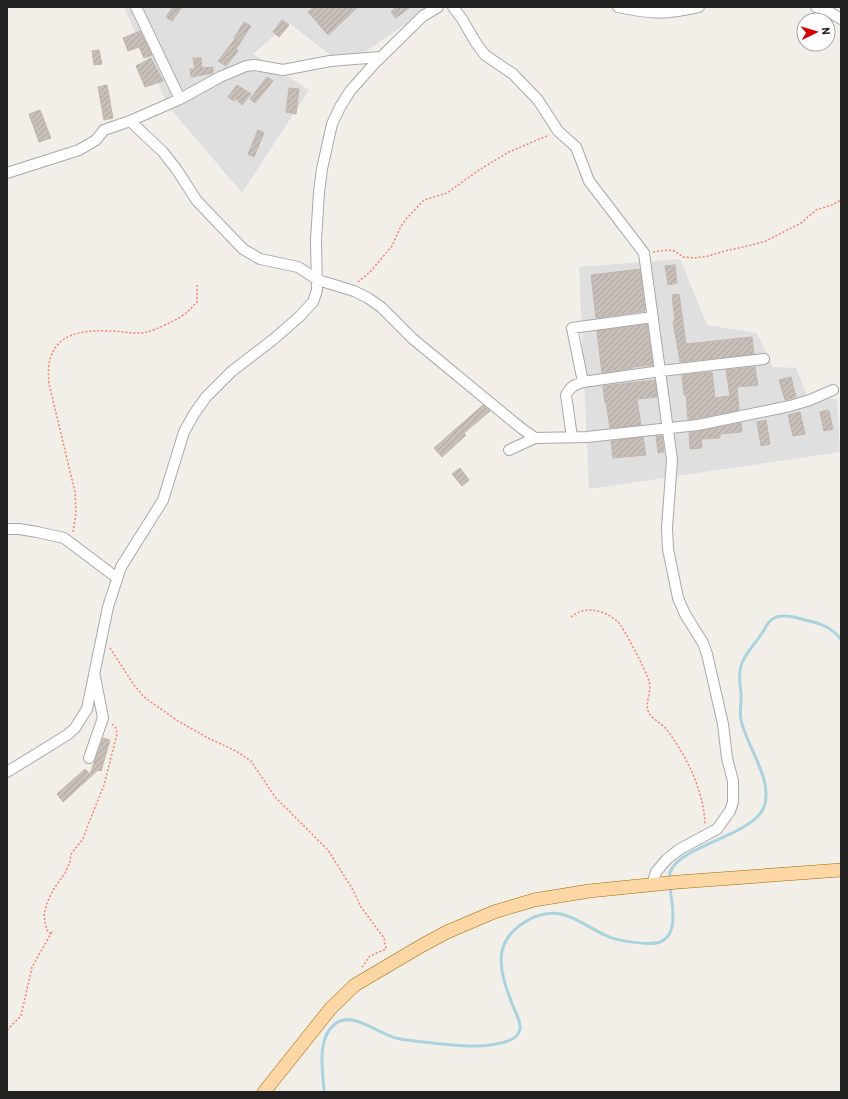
<svg xmlns="http://www.w3.org/2000/svg" width="848" height="1099" viewBox="0 0 848 1099" font-family="Barlow,sans-serif">
	<style>
		.residential { fill: #e0dfdf }
		.lines { fill: none; stroke-linecap: round; stroke-linejoin: round }
		.stream { stroke: #aad3df; stroke-width: 3 }
		.building { fill: url(#building-hatch); stroke: #c4b6ab }
		.minor-casing { stroke: #a9a9a9; stroke-width: 12 }
		.major-casing { stroke: #a06b00; stroke-width: 14 }
		.path { stroke: #fa8072; stroke-width: 1.5; stroke-dasharray: 2 2; stroke-linecap: butt }
		.minor { stroke: #fff; stroke-width: 10 }
		.major { stroke: #fcd6a4; stroke-width: 13 }
	</style>
	<defs>
		<pattern id="building-hatch" width="6" height="6" patternUnits="userSpaceOnUse"><rect width="6" height="6" fill="#c7bfb8"/><path d="M-1 1l2-2M0 6l6-6M5 7l2-2" fill="none" stroke="#aba49e"/></pattern>
	</defs>
	<rect width="100%" height="100%" fill="#f2efe9"/>
	<path class="residential" d="M 124,7 L 430,7 L 345,66 L 289,23 L 253,54 L 309,90 L 242,193 L 168,106 Z
		M 680,259 L 707,325 L 757,333 L 773,367 L 796,368 L 808,397 L 837,399 L 840,452 L 589,489 L 579,267 Z"/>
	<g class="lines">
		<path class="stream" d="M 669,879 C 668,846 751,839 764,807 C 774,781 746,745 741,720 C 739,712 742,702 741,693 C 740,683 738,673 742,663 C 746,653 754,645 760,636 C 764,631 766,625 770,621 C 778,612 795,617 805,620 C 819,623 833,627 841,640
			M 324,1092 C 323,1070 316,1039 335,1024 C 340,1020 346,1019 352,1020 C 369,1023 383,1036 400,1039 C 404,1040 410,1040 415,1041 C 441,1044 486,1051 510,1040 C 515,1038 519,1034 520,1029 C 521,1022 516,1013 513,1006 C 498,968 490,938 534,917 C 542,914 552,912 561,914 C 578,918 591,929 607,936 C 618,941 649,946 660,942 C 667,939 671,933 672,926 C 675,913 671,899 670,887"/>
	</g>
	<path class="building" d="M 173,7 L 182,7 L 172,21 L 166,17 Z
		M 314,7 L 358,7 L 328,35 L 308,12 Z
		M 396,7 L 410,7 L 396,18 L 391,12 Z
		M 282,20 L 289,25 L 279,37 L 273,32 Z
		M 244,22 L 251,26 L 236,49 L 238,51 L 226,66 L 218,61 L 235,39 L 234,38 Z
		M 140,31 L 152,55 L 144,58 L 139,47 L 128,51 L 123,38 Z
		M 99,50 L 102,64 L 94,65 L 92,51 Z
		M 151,58 L 163,81 L 145,87 L 136,66 Z
		M 193,58 L 201,58 L 202,68 L 213,67 L 213,73 L 191,77 L 190,69 L 195,69 Z
		M 267,77 L 273,81 L 255,103 L 250,99 Z
		M 107,85 L 113,118 L 104,120 L 98,87 Z
		M 237,85 L 251,94 L 242,105 L 236,99 L 234,101 L 228,97 Z
		M 289,88 L 299,89 L 296,114 L 286,112 Z
		M 40,110 L 51,138 L 39,142 L 29,114 Z
		M 258,130 L 264,133 L 254,157 L 248,154 Z
		M 675,265 L 677,283 L 668,285 L 665,266 Z
		M 640,269 L 645,311 L 596,318 L 591,275 Z
		M 679,294 L 686,344 L 752,337 L 754,354 L 680,362 L 673,321 L 675,321 L 672,295 Z
		M 647,324 L 653,365 L 633,367 L 633,368 L 602,373 L 597,331 Z
		M 755,367 L 758,385 L 737,387 L 739,410 L 688,420 L 686,395 L 684,395 L 682,375 L 712,372 L 715,398 L 730,396 L 726,370 Z
		M 791,377 L 796,397 L 785,400 L 779,380 Z
		M 655,380 L 657,397 L 637,399 L 641,425 L 610,428 L 606,403 L 605,403 L 603,386 Z
		M 483,405 L 490,411 L 464,433 L 466,435 L 442,457 L 434,448 Z
		M 827,410 L 829,411 L 833,429 L 824,431 L 820,412 Z
		M 800,412 L 805,434 L 793,436 L 788,415 Z
		M 766,420 L 770,444 L 761,446 L 757,422 Z
		M 741,423 L 742,432 L 720,434 L 720,438 L 701,439 L 702,448 L 690,449 L 689,433 Z
		M 656,436 L 662,436 L 664,452 L 658,453 Z
		M 643,437 L 646,455 L 613,458 L 611,441 Z
		M 460,468 L 469,480 L 462,486 L 452,474 Z
		M 103,738 L 110,740 L 101,771 L 98,770 L 63,802 L 57,794 L 85,769 L 90,774 Z"/>
	<g class="lines">
		<g class="minor-casing">
			<path id="minor" d="M 136,7 L 180,99
				M 453,7 L 462,19 L 476,43 L 485,55 L 513,74 L 538,100 L 558,131 L 576,147 L 589,181 L 644,253 L 672,460 L 667,528 L 668,549 L 678,598 L 685,614 L 703,643 L 707,654 L 723,724 L 727,758 L 733,781 L 733,802 L 730,811 L 717,829 L 680,849 L 667,859 L 656,872 L 652,885
				M 618,7 C 651,14 666,15 699,7
				M 816,7 L 828,11 L 841,19
				M 130,121 L 163,152 L 177,170 L 197,201 L 243,249 L 260,259 L 298,267 L 318,280 L 354,291 L 368,298 L 381,307 L 413,339 L 521,428 L 535,438
				M 7,173 L 79,150 L 96,140 L 104,130 L 130,121 L 180,99 L 220,77 L 246,66 L 255,65 L 283,70 L 330,61 L 380,57
				M 583,382 L 572,328 L 653,317
				M 572,437 L 566,395 C 570,387 574,385 583,382 L 661,371 L 764,359
				M 509,450 L 535,438 L 587,437 L 698,425 L 790,406 L 810,400 L 833,390
				M 7,529 L 19,529 L 37,532 L 64,538 L 117,578
				M 89,758 L 103,718 L 95,677
				M 7,772 L 67,735 L 75,728 L 87,709 L 108,607 L 121,567 L 163,500 L 184,432 L 194,414 L 206,397 L 231,372 L 275,338 L 299,317 L 313,302 L 317,290 L 316,240 L 319,192 L 322,169 L 332,124 L 340,107 L 350,91 L 375,63 L 423,16 L 438,7"/>
		</g>
		<g class="major-casing">
			<path id="major" d="M 264,1092 L 331,1008 L 355,985 L 421,946 L 447,932 L 494,912 L 534,900 L 589,891 L 678,882 L 841,870"/>
		</g>
		<path class="path" d="M 653,252 L 668,250 L 675,251 L 683,257 L 695,258 L 708,256 L 729,250 L 748,246 L 766,241 L 801,223 L 816,210 L 832,205 L 841,200
			M 358,282 L 370,272 L 392,246 L 401,226 L 407,218 L 424,200 L 447,193 L 479,170 L 509,152 L 549,135
			M 73,532 L 76,514 L 75,492 L 49,384 C 44,339 71,329 110,331 C 122,331 136,335 147,332 C 158,329 177,320 186,313 C 190,310 193,306 197,302 L 197,285
			M 571,617 C 585,605 605,610 618,622 C 623,626 647,673 649,681 C 652,692 645,702 648,711 C 651,719 662,723 667,730 C 687,757 704,791 705,825
			M 110,648 L 134,685 L 144,697 L 178,721 L 208,738 L 236,751 L 251,761 L 275,797 L 328,850 L 353,890 L 361,907 L 384,938 L 386,949 L 370,956 L 362,967
			M 51,934 L 47,930 L 45,923 L 44,914 L 47,903 L 53,890 L 65,873 L 70,862 L 71,854 L 83,839 L 88,825 L 104,785 L 117,734 L 116,728 L 111,723
			M 7,1030 L 21,1016 L 32,967 L 53,930"/>
		<use href="#minor" class="minor"/>
		<use href="#major" class="major"/>
	</g>
	<rect width="848" height="1099" fill="none" stroke="#222222" stroke-width="16"/>
	<g transform="translate(816 32) rotate(85)"><circle r="19" fill="#ffffff" stroke="#a7a7a7"/>
	<path d="M0-3L7 15L0 10L-7 15Z" fill="#d40000"/>
	<text y="-6" font-size="11" font-weight="bold" text-anchor="middle" fill="#222222">N</text>
	</g>
</svg>
